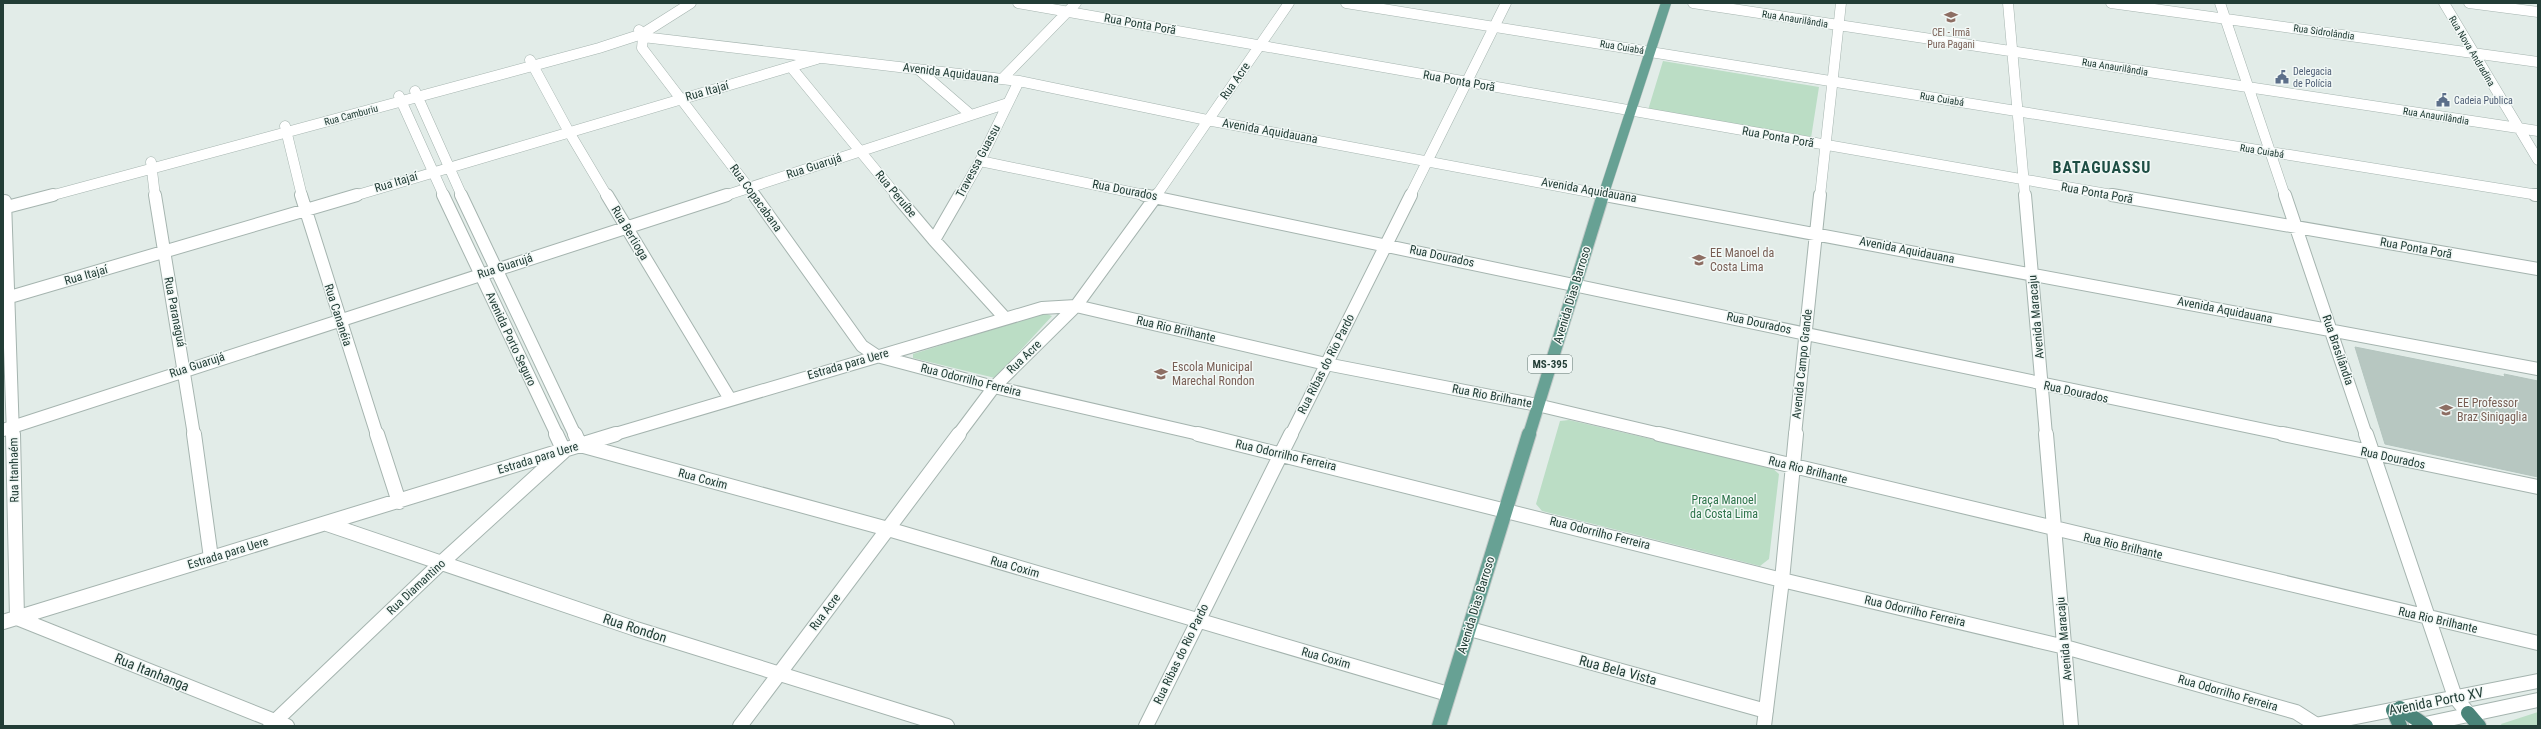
<svg xmlns="http://www.w3.org/2000/svg" width="2541" height="729" viewBox="0 0 2541 729" font-family="'Roboto Condensed',sans-serif">
	<style>
		.green { fill: #bbddc5 }
		.building { fill: #b7c7c1; stroke: #b4c5bf }
		.lines { fill: none; stroke-linecap: round; stroke-linejoin: round }
		.minor-far2-casing { stroke: #a5b4af; stroke-width: 11 }
		.minor-far1-casing { stroke: #a5b4af; stroke-width: 14 }
		.minor-casing { stroke: #a5b4af; stroke-width: 16 }
		.tertiary-casing { stroke: #a5b4af; stroke-width: 16 }
		.primary-far2-casing { stroke: #c1c9c7; stroke-width: 11 }
		.primary-far1-casing { stroke: #c1c9c7; stroke-width: 14 }
		.primary-casing { stroke: #c1c9c7; stroke-width: 16 }
		.trunk-casing { stroke: #c1c9c7; stroke-width: 16 }
		.minor-far2 { stroke: #fff; stroke-width: 10 }
		.minor-far1 { stroke: #fff; stroke-width: 12 }
		.minor { stroke: #fff; stroke-width: 14 }
		.tertiary { stroke: #fff; stroke-width: 14 }
		.primary-far2 { stroke: #67a194; stroke-width: 10 }
		.primary-far1 { stroke: #67a194; stroke-width: 12 }
		.primary { stroke: #67a194; stroke-width: 14 }
		.trunk { stroke: #4a8479; stroke-width: 14 }
		.labels { text-anchor: middle; dominant-baseline: central; stroke-width: 3; stroke-linejoin: round; paint-order: stroke }
		.far-street-label { font-size: 10px; fill: #223d36; stroke: #f2f8f6 }
		.far-education-label { font-size: 10px; fill: #785e54; stroke: #f2f8f6 }
		.far-service-label { font-size: 10px; fill: #4e5e75; stroke: #f2f8f6; text-anchor: start }
		.shield { fill: #f2f8f6; stroke: #607570; stroke-width: 1 }
		.shield-label { font-size: 11px; font-weight: bold; fill: #223d36 }
		.street-label { font-size: 12px; fill: #223d36; stroke: #f2f8f6 }
		.education-label { font-size: 12px; fill: #785e54; stroke: #f2f8f6; text-anchor: start }
		.park-label { font-size: 12px; fill: #2d734a; stroke: #f2f8f6 }
		.near-street-label { font-size: 14px; fill: #223d36; stroke: #f2f8f6 }
		.district-label { font-size: 16px; font-weight: bold; letter-spacing: 1px; fill: #1e4e44; stroke: #f2f8f6 }
	</style>
	<rect width="100%" height="100%" fill="#e2ece8"/>
	<path class="green" d="M 1663,61 L 1819,87 L 1811,138 L 1648,110 Z
		M 1044,313 L 1052,316 L 995,378 L 913,358 L 913,354 Z
		M 1569,420 L 1771,467 L 1779,474 L 1769,559 L 1760,566 L 1542,511 L 1536,504 L 1560,421 Z
		M 2538,712 L 2538,726 L 2502,726 L 2501,724 Z"/>
	<path class="building" d="M 2355,347 L 2505,377 L 2504,374 L 2538,381 L 2538,477 L 2385,444 Z"/>
	<g class="lines">
		<g class="minor-far2-casing">
			<path id="minor-far2" d="M 1018,3 L 2118,196
				M 1346,3 L 2538,195
				M 1693,3 L 2538,131
				M 2008,3 L 2025,196
				M 2111,3 L 2538,62
				M 2220,3 L 2285,196
				M 2444,3 L 2538,160
				M 2469,3 L 2538,12
				M 639,30 L 643,37 L 1019,81 L 1207,120 L 1611,196
				M 643,37 L 642,48 L 755,196
				M 530,60 L 569,132 L 607,196
				M 791,67 L 897,196
				M 919,70 L 971,115
				M 1002,79 L 1076,3
				M 415,91 L 462,196
				M 399,96 L 444,196
				M 285,126 L 302,196
				M 980,161 L 1149,196
				M 151,162 L 155,196
				M 50,196 L 599,48 L 642,34 L 691,3
				M 354,196 L 817,59
				M 724,196 L 1008,103
				M 960,196 L 980,161 L 1019,81
				M 1156,196 L 1289,3
				M 1410,196 L 1506,3
				M 1820,196 L 1841,3"/>
		</g>
		<g class="minor-far1-casing">
			<path id="minor-far1" d="M 155,195 L 194,435
				M 301,195 L 377,435
				M 443,195 L 557,435
				M 461,195 L 575,435
				M 607,195 L 730,399
				M 754,195 L 862,346 L 877,356 L 994,387 L 1203,435
				M 896,195 L 934,240 L 1005,318
				M 1144,195 L 2288,435
				M 1605,195 L 2538,369
				M 2025,195 L 2046,435
				M 2112,195 L 2538,269
				M 2285,195 L 2366,435
				M 2535,195 L 2538,195
				M 5,201 L 13,435
				M 3,208 L 53,195
				M 934,240 L 960,195
				M 3,299 L 357,195
				M 3,430 L 727,195
				M 612,435 L 1042,308 L 1076,306 L 1326,364 L 1537,405 L 1664,435
				M 958,435 L 994,387 L 1076,306 L 1157,195
				M 1291,435 L 1411,195
				M 1795,435 L 1820,195"/>
		</g>
		<g class="minor-casing">
			<path id="minor" d="M 13,434 L 17,618 L 287,726
				M 194,434 L 211,558
				M 377,434 L 399,502
				M 575,434 L 580,445 L 888,529 L 1448,694
				M 1198,434 L 1782,580 L 2065,647 L 2296,712 L 2318,726
				M 1659,434 L 2538,643
				M 2046,434 L 2071,726
				M 2283,434 L 2538,487
				M 2366,434 L 2455,697 L 2468,713
				M 327,524 L 636,629 L 947,726
				M 3,622 L 616,434
				M 1470,629 L 1766,711
				M 270,726 L 440,564 L 564,451 L 556,434
				M 740,726 L 959,434
				M 1146,726 L 1291,434
				M 1764,726 L 1782,580 L 1796,434"/>
		</g>
		<g class="tertiary-casing">
			<path id="tertiary" d="M 2310,726 L 2538,681
				M 2416,726 L 2538,700"/>
		</g>
		<g class="primary-far2-casing">
			<path id="primary-far2" d="M 1603,196 L 1666,3"/>
		</g>
		<g class="primary-far1-casing">
			<path id="primary-far1" d="M 1529,435 L 1603,195"/>
		</g>
		<g class="primary-casing">
			<path id="primary" d="M 1439,726 L 1529,434"/>
		</g>
		<g class="trunk-casing">
			<path id="trunk" d="M 2400,708 L 2426,726
				M 2393,710 L 2400,726
				M 2468,713 L 2479,726"/>
		</g>
		<use href="#minor-far2" class="minor-far2"/>
		<use href="#minor-far1" class="minor-far1"/>
		<use href="#minor" class="minor"/>
		<use href="#tertiary" class="tertiary"/>
		<use href="#primary-far2" class="primary-far2"/>
		<use href="#primary-far1" class="primary-far1"/>
		<use href="#primary" class="primary"/>
		<use href="#trunk" class="trunk"/>
	</g>
	<defs>
		<g id="school-bare" transform="scale(1.08)"><path d="M0-5L7-2L0 1L-7-2ZM-4 1L0 2.5L4 1V4Q0 6-4 4Z" fill="#8d6e63" stroke="#f2f8f6" stroke-width="2.5" paint-order="stroke"/></g>
		<g id="civic-bare" transform="scale(1.08)"><path d="M-.6-6.5H3V-4.5H.6V-3L4-1V1h2V6H-6V1h2V-1L-.6-3ZM-1.2 2.5V6h2.4V2.5Z" fill="#5c6f8a" stroke="#f2f8f6" stroke-width="2.5" paint-order="stroke"/></g>
	</defs>
	<g fill-rule="evenodd">
		<use href="#school-bare" x="1951" y="17"/>
		<use href="#civic-bare" x="2282" y="77"/>
		<use href="#civic-bare" x="2443" y="100"/>
		<use href="#school-bare" x="1699" y="260"/>
		<use href="#school-bare" x="1161" y="374"/>
		<use href="#school-bare" x="2446" y="410"/>
	</g>
	<g class="labels">
		<g class="far-street-label">
			<text transform="translate(1795 19) rotate(9)">Rua Anaurilândia</text>
			<text transform="translate(2324 32) rotate(8)">Rua Sidrolândia</text>
			<text transform="translate(1622 47) rotate(9)">Rua Cuiabá</text>
			<text transform="translate(2472 51) rotate(59)">Rua Nova Andradina</text>
			<text transform="translate(2115 67) rotate(9)">Rua Anaurilândia</text>
			<text transform="translate(1942 99) rotate(9)">Rua Cuiabá</text>
			<text transform="translate(351 115) rotate(-15)">Rua Camburiu</text>
			<text transform="translate(2436 116) rotate(9)">Rua Anaurilândia</text>
			<text transform="translate(2262 151) rotate(9)">Rua Cuiabá</text>
		</g>
		<g class="far-education-label">
			<text x="1951" y="32">CEI - Irmã<tspan x="1951" dy="12">Pura Pagani</tspan></text>
		</g>
		<g class="far-service-label">
			<text x="2293" y="71">Delegacia<tspan x="2293" dy="12">de Polícia</tspan></text>
			<text x="2454" y="100">Cadeia Publica</text>
		</g>
		<rect class="shield" x="1528" y="355" width="44" height="18" rx="3"/>
		<g class="shield-label">
			<text x="1550" y="364">MS-395</text>
		</g>
		<g class="street-label">
			<text transform="translate(1140 24) rotate(10)">Rua Ponta Porã</text>
			<text transform="translate(951 73) rotate(7)">Avenida Aquidauana</text>
			<text transform="translate(1235 81) rotate(-55)">Rua Acre</text>
			<text transform="translate(1459 81) rotate(10)">Rua Ponta Porã</text>
			<text transform="translate(707 91) rotate(-16)">Rua Itajaí</text>
			<text transform="translate(1270 131) rotate(10)">Avenida Aquidauana</text>
			<text transform="translate(1778 137) rotate(10)">Rua Ponta Porã</text>
			<text transform="translate(978 161) rotate(-62)">Travessa Guassu</text>
			<text transform="translate(814 166) rotate(-18)">Rua Guarujá</text>
			<text transform="translate(396 182) rotate(-17)">Rua Itajaí</text>
			<text transform="translate(1125 190) rotate(11)">Rua Dourados</text>
			<text transform="translate(1589 190) rotate(10)">Avenida Aquidauana</text>
			<text transform="translate(2097 193) rotate(10)">Rua Ponta Porã</text>
			<text transform="translate(896 194) rotate(50)">Rua Peruíbe</text>
			<text transform="translate(756 198) rotate(54)">Rua Copacabana</text>
			<text transform="translate(630 233) rotate(59)">Rua Bertioga</text>
			<text transform="translate(2416 248) rotate(10)">Rua Ponta Porã</text>
			<text transform="translate(1907 250) rotate(11)">Avenida Aquidauana</text>
			<text transform="translate(1442 256) rotate(12)">Rua Dourados</text>
			<text transform="translate(505 266) rotate(-18)">Rua Guarujá</text>
			<text transform="translate(86 275) rotate(-16)">Rua Itajaí</text>
			<text transform="translate(1572 295) rotate(-73)">Avenida Dias Barroso</text>
			<text transform="translate(2225 310) rotate(11)">Avenida Aquidauana</text>
			<text transform="translate(175 312) rotate(79)">Rua Paranaguá</text>
			<text transform="translate(338 315) rotate(72)">Rua Cananéia</text>
			<text transform="translate(2036 317) rotate(-95)">Avenida Maracaju</text>
			<text transform="translate(1759 323) rotate(12)">Rua Dourados</text>
			<text transform="translate(1176 329) rotate(13)">Rua Rio Brilhante</text>
			<text transform="translate(511 339) rotate(65)">Avenida Porto Seguro</text>
			<text transform="translate(2338 350) rotate(71)">Rua Brasilândia</text>
			<text transform="translate(1024 357) rotate(-44)">Rua Acre</text>
			<text transform="translate(848 364) rotate(-16)">Estrada para Uere</text>
			<text transform="translate(1326 364) rotate(-63)">Rua Ribas do Rio Pardo</text>
			<text transform="translate(1802 364) rotate(-84)">Avenida Campo Grande</text>
			<text transform="translate(197 365) rotate(-18)">Rua Guarujá</text>
			<text transform="translate(971 380) rotate(14)">Rua Odorrilho Ferreira</text>
			<text transform="translate(2076 392) rotate(12)">Rua Dourados</text>
			<text transform="translate(1492 396) rotate(11)">Rua Rio Brilhante</text>
			<text transform="translate(1286 455) rotate(13)">Rua Odorrilho Ferreira</text>
			<text transform="translate(538 458) rotate(-17)">Estrada para Uere</text>
			<text transform="translate(2393 458) rotate(12)">Rua Dourados</text>
			<text transform="translate(14 470) rotate(-91)">Rua Itanhaém</text>
			<text transform="translate(1808 470) rotate(14)">Rua Rio Brilhante</text>
			<text transform="translate(703 479) rotate(15)">Rua Coxim</text>
			<text transform="translate(1600 533) rotate(14)">Rua Odorrilho Ferreira</text>
			<text transform="translate(2123 546) rotate(13)">Rua Rio Brilhante</text>
			<text transform="translate(228 553) rotate(-17)">Estrada para Uere</text>
			<text transform="translate(1015 567) rotate(16)">Rua Coxim</text>
			<text transform="translate(416 587) rotate(-43)">Rua Diamantino</text>
			<text transform="translate(1476 605) rotate(-73)">Avenida Dias Barroso</text>
			<text transform="translate(1915 611) rotate(13)">Rua Odorrilho Ferreira</text>
			<text transform="translate(825 612) rotate(-53)">Rua Acre</text>
			<text transform="translate(2438 620) rotate(13)">Rua Rio Brilhante</text>
			<text transform="translate(2064 639) rotate(-95)">Avenida Maracaju</text>
			<text transform="translate(1181 654) rotate(-64)">Rua Ribas do Rio Pardo</text>
			<text transform="translate(1326 658) rotate(16)">Rua Coxim</text>
			<text transform="translate(2228 693) rotate(16)">Rua Odorrilho Ferreira</text>
		</g>
		<g class="education-label">
			<text x="1710" y="253">EE Manoel da<tspan x="1710" dy="14">Costa Lima</tspan></text>
			<text x="1172" y="367">Escola Municipal<tspan x="1172" dy="14">Marechal Rondon</tspan></text>
			<text x="2457" y="403">EE Professor<tspan x="2457" dy="14">Braz Sinigaglia</tspan></text>
		</g>
		<g class="park-label">
			<text x="1724" y="500">Praça Manoel<tspan x="1724" dy="14">da Costa Lima</tspan></text>
		</g>
		<g class="near-street-label">
			<text transform="translate(635 628) rotate(18)">Rua Rondon</text>
			<text transform="translate(1618 670) rotate(15)">Rua Bela Vista</text>
			<text transform="translate(152 672) rotate(22)">Rua Itanhanga</text>
			<text transform="translate(2436 701) rotate(-11)">Avenida Porto XV</text>
		</g>
		<g class="district-label">
			<text x="2102" y="167">BATAGUASSU</text>
		</g>
	</g>
	<rect width="2541" height="729" fill="none" stroke="#223d36" stroke-width="8"/>
</svg>
